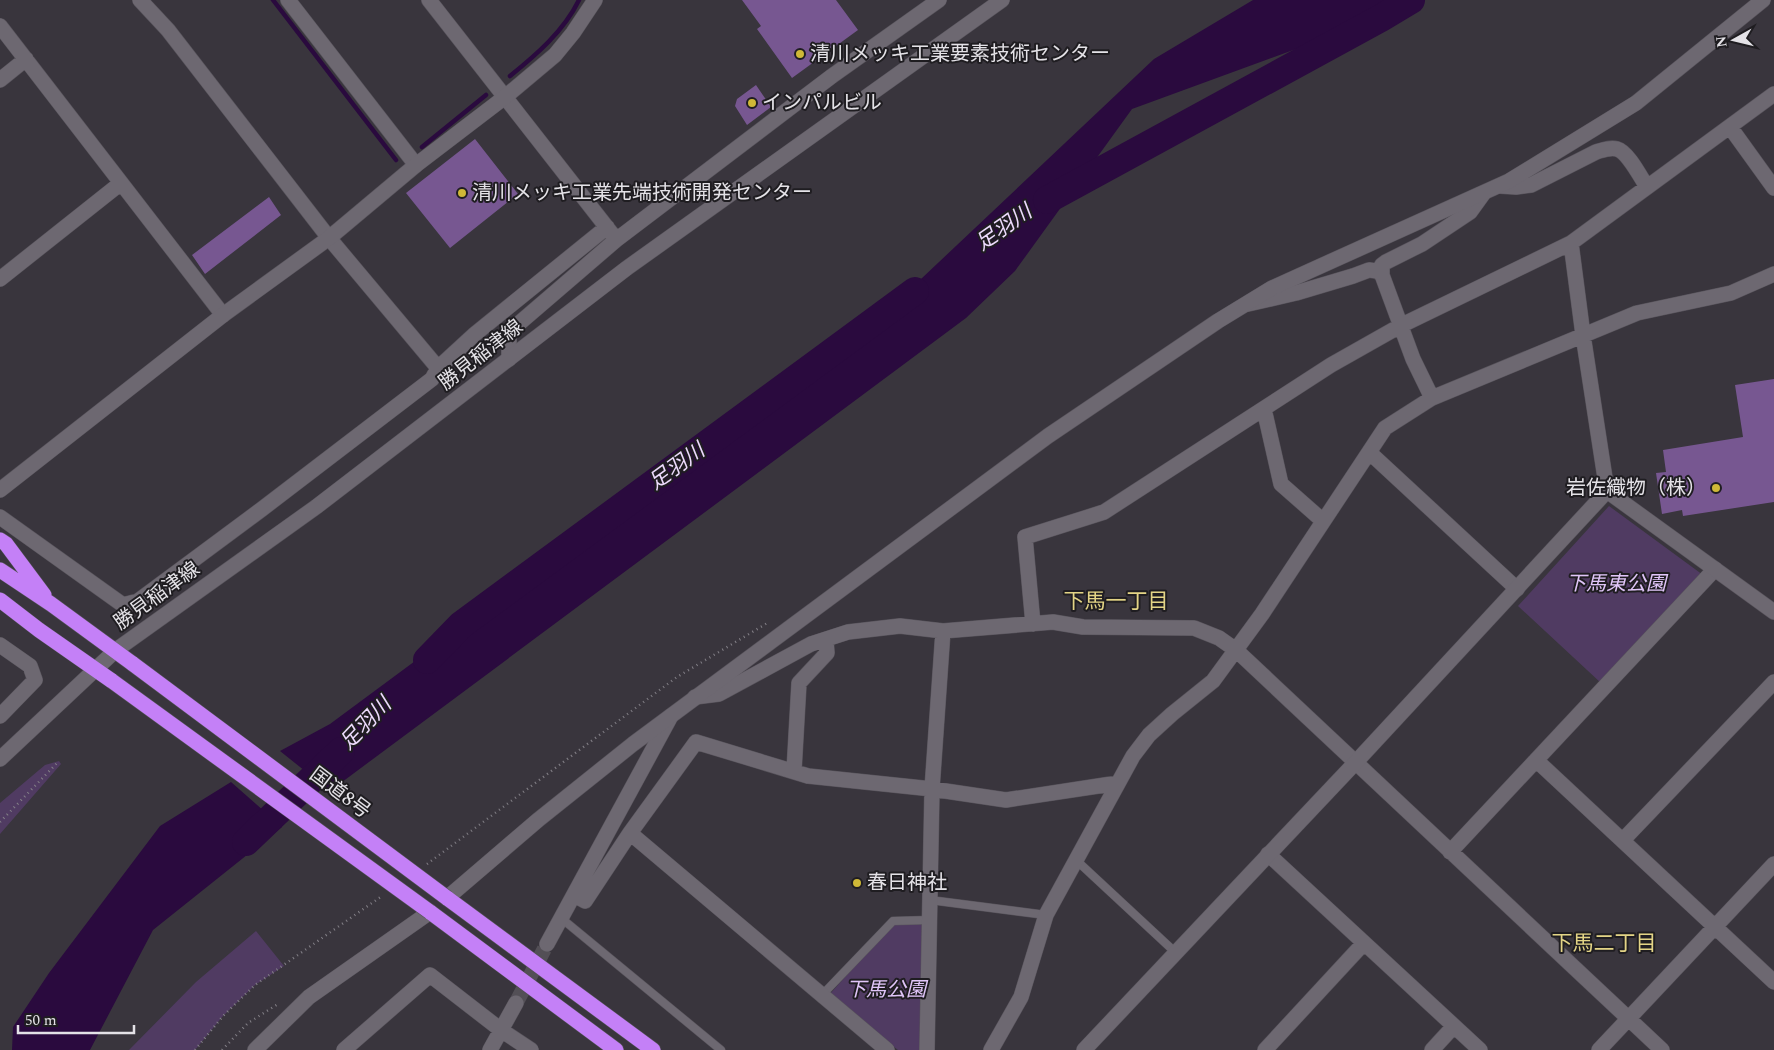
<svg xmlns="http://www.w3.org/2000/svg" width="1774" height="1050" viewBox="0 0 1774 1050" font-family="Spectral,'Noto Sans JP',serif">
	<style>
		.green { fill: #503b62 }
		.water { fill: #2a0a3e }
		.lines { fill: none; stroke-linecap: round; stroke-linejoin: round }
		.stream { stroke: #2a0a3e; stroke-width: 4.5 }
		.river { stroke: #2a0a3e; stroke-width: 28 }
		.building { fill: #775791 }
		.street-tunnel { stroke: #534f56; stroke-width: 15; stroke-dasharray: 15 8; stroke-linecap: butt }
		.lane-casing { stroke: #57535b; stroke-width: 9 }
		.street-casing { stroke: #57535b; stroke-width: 16 }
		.secondary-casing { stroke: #57535b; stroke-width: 16 }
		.highway-casing { stroke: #57535b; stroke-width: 16 }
		.path { stroke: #848188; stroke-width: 2.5; stroke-dasharray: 1 4; stroke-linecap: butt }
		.lane { stroke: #6d6871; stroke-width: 8 }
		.street { stroke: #6d6871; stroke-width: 15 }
		.secondary { stroke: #6d6871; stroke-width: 15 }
		.highway { stroke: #c480f7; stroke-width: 15 }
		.highway-bridge-casing { stroke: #57535b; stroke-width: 16; stroke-linecap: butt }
		.highway-bridge { stroke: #c480f7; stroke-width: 15 }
		.poi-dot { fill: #cfb837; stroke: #1f1d21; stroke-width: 2 }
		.labels { text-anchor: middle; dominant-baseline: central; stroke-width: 4; stroke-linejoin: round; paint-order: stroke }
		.poi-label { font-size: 20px; fill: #e4e2e7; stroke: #1f1d21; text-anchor: start }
		.street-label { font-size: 20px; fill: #e4e2e7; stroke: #1f1d21 }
		.park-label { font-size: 20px; font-style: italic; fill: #e0c5f8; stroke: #1f1d21 }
		.water-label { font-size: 21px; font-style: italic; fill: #eddbfd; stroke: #1f1d21 }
		.neighbourhood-label { font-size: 21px; fill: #e3d486; stroke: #1f1d21 }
	</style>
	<rect width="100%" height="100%" fill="#39353d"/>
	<path class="green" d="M 1609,506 L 1703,575 L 1601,683 L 1518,606 Z
		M 59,761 L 61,764 L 0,834 L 0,803 L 45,765 Z
		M 893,923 L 927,924 L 923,1050 L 898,1050 L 829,995 Z
		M 256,931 L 284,966 L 255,985 L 223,1016 L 195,1050 L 129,1050 L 196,982 Z"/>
	<path class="water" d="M 1253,0 L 1421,0 L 1381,18 L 1132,109 L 1015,271 L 966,318 L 330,791 L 280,751 L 330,724 L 885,313 L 1154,59 Z
		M 231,782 L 282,827 L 153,930 L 90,1050 L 12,1050 L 13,1027 L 49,973 L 160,826 Z"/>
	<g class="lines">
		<path class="stream" d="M 273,0 L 396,160
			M 510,76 C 536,55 564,31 579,0
			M 422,147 L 486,95"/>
		<path class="river" d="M 1047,200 L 1381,18 L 1411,0
			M 427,660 L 461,625 L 915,291
			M 246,842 L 341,751"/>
	</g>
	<path class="building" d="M 742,0 L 836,0 L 858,30 L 792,78 L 757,29 L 761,26 Z
		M 756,85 L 771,107 L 747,125 L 735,106 L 737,99 Z
		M 475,139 L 518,194 L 450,248 L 406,193 Z
		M 269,197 L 281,215 L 205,274 L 192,255 Z
		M 1774,379 L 1774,502 L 1683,516 L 1682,510 L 1662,514 L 1656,473 L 1666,472 L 1663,450 L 1743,437 L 1735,385 Z"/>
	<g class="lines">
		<path class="street-tunnel" d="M 516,1003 L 547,944"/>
		<g class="lane-casing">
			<path id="lane" d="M 1076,860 L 1175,952
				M 930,900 L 1046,915
				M 561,918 L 721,1050
				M 822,995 L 893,921 L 930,920"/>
		</g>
		<g class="street-casing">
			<path id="street" d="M 140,0 L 168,30 L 329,238 L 438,368
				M 288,0 L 416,165
				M 429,0 L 612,234
				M 0,26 L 223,315
				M 0,80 L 26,59
				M 1730,127 L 1774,188
				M 1500,186 L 1516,187 L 1531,185 L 1596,152 C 1603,150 1610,147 1617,149 C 1628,152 1641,178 1647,187
				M 1571,243 L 1583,335 L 1607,491
				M 1382,275 L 1382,265 L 1386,262 L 1422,244 L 1470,212 L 1483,194
				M 0,279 L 121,183
				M 1248,304 L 1296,293 L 1353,276 L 1369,270 L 1377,271 L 1382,275 L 1413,359 L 1432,398
				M 509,359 L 509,332 L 616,240 L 832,76 L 939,0
				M 1264,409 L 1281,484 L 1323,521
				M 1369,452 L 1517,589
				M 0,517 L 123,605 L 138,601 L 262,509 L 432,379 L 438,368 L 475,334 L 607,227
				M 1033,624 L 1025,537 L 1104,512 L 1331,365 L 1400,326 L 1571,243 L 1774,94
				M 0,645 L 30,666 L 35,680 L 0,716
				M 695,697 L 719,694 L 811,644 L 848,632 L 900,626 L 943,631 L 1053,622 L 1083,627 L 1194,628 L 1219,638 L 1236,650 L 1662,1050
				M 1536,760 L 1774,982
				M 794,771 L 799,683 L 827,653 L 826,640
				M 630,833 L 887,1050
				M 1623,840 L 1774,682
				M 1450,852 L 1715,569
				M 1268,854 L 1480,1050
				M 574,895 L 585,901 L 630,833 L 696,742 L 808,776 L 932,789 L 1006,800 L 1118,783
				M 547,944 L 671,716
				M 255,1050 L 309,997 L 430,912
				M 344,1050 L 430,975 L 501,1030 L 531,1050
				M 490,1050 L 516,1003
				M 927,1050 L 932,789 L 943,631
				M 991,1050 L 1021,997 L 1046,915 L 1133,756 L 1149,735 L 1172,714 L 1213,681 L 1262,614 L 1385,428 L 1432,398 L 1637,313 L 1731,293 L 1774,274
				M 1265,1050 L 1364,943
				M 1432,1050 L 1454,1026
				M 1599,1050 L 1774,864"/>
		</g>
		<g class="secondary-casing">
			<path id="secondary" d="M 0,490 L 223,315 L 329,238 L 416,165 L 505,97 L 555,55 L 573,33 L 595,0
				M 0,759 L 116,650 L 316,507 L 627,268 L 1002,0
				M 447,898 L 538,820 L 633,744 L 1048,436 L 1218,321 L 1272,288 L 1509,181 L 1636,103 L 1763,0
				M 1084,1050 L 1355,763 L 1607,491 L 1774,612"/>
		</g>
		<g class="highway-casing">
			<path id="highway" d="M 0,540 L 6,544 L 44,595
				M 0,570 L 51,604 L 133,664
				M 0,600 L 39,630 L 112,681
				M 447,898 L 653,1050
				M 430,912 L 616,1050"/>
		</g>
		<path class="path" d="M 0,822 L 59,761
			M 427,864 L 677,677 L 769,622
			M 195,1050 L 223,1016 L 255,985 L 382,896
			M 222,1050 L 248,1023 L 278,1004"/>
		<use href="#lane" class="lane"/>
		<use href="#street" class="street"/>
		<use href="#secondary" class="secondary"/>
		<use href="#highway" class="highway"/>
		<g class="highway-bridge-casing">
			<path id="highway-bridge" d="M 133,664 L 447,898
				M 112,681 L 430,912"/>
		</g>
		<use href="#highway-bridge" class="highway-bridge"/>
	</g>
	<g class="poi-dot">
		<circle cx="800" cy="54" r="5"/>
		<circle cx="752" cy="103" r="5"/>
		<circle cx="462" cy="193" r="5"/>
		<circle cx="1716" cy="488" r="5"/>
		<circle cx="857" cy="883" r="5"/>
	</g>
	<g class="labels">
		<g class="poi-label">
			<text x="810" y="54">清川メッキ工業要素技術センター</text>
			<text x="762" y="103">インパルビル</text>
			<text x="472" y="193">清川メッキ工業先端技術開発センター</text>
			<text x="1706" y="488" text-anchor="end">岩佐織物（株）</text>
			<text x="867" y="883">春日神社</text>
		</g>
		<g class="street-label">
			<text transform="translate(481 355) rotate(-38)">勝見稲津線</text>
			<text transform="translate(157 596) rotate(-36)">勝見稲津線</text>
			<text transform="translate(340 793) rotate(37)">国道8号</text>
		</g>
		<g class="park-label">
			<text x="1616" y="584">下馬東公園</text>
			<text x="886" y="990">下馬公園</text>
		</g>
		<g class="water-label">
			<text transform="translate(1004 228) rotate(-35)">足羽川</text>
			<text transform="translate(677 467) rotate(-36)">足羽川</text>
			<text transform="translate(366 724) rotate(-46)">足羽川</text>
		</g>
		<g class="neighbourhood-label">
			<text x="1116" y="602">下馬一丁目</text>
			<text x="1604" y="944">下馬二丁目</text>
		</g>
	</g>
	<g transform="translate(1734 40) rotate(262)" stroke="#1f1d21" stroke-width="4" paint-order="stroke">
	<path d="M0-4L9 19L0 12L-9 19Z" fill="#e4e2e7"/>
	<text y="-8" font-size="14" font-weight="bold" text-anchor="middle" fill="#e4e2e7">N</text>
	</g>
	<path d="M18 1025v8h116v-8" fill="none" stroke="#e4e2e7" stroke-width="2.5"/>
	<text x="25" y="1025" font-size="15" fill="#e4e2e7" stroke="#1f1d21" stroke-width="4" paint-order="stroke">50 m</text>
</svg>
